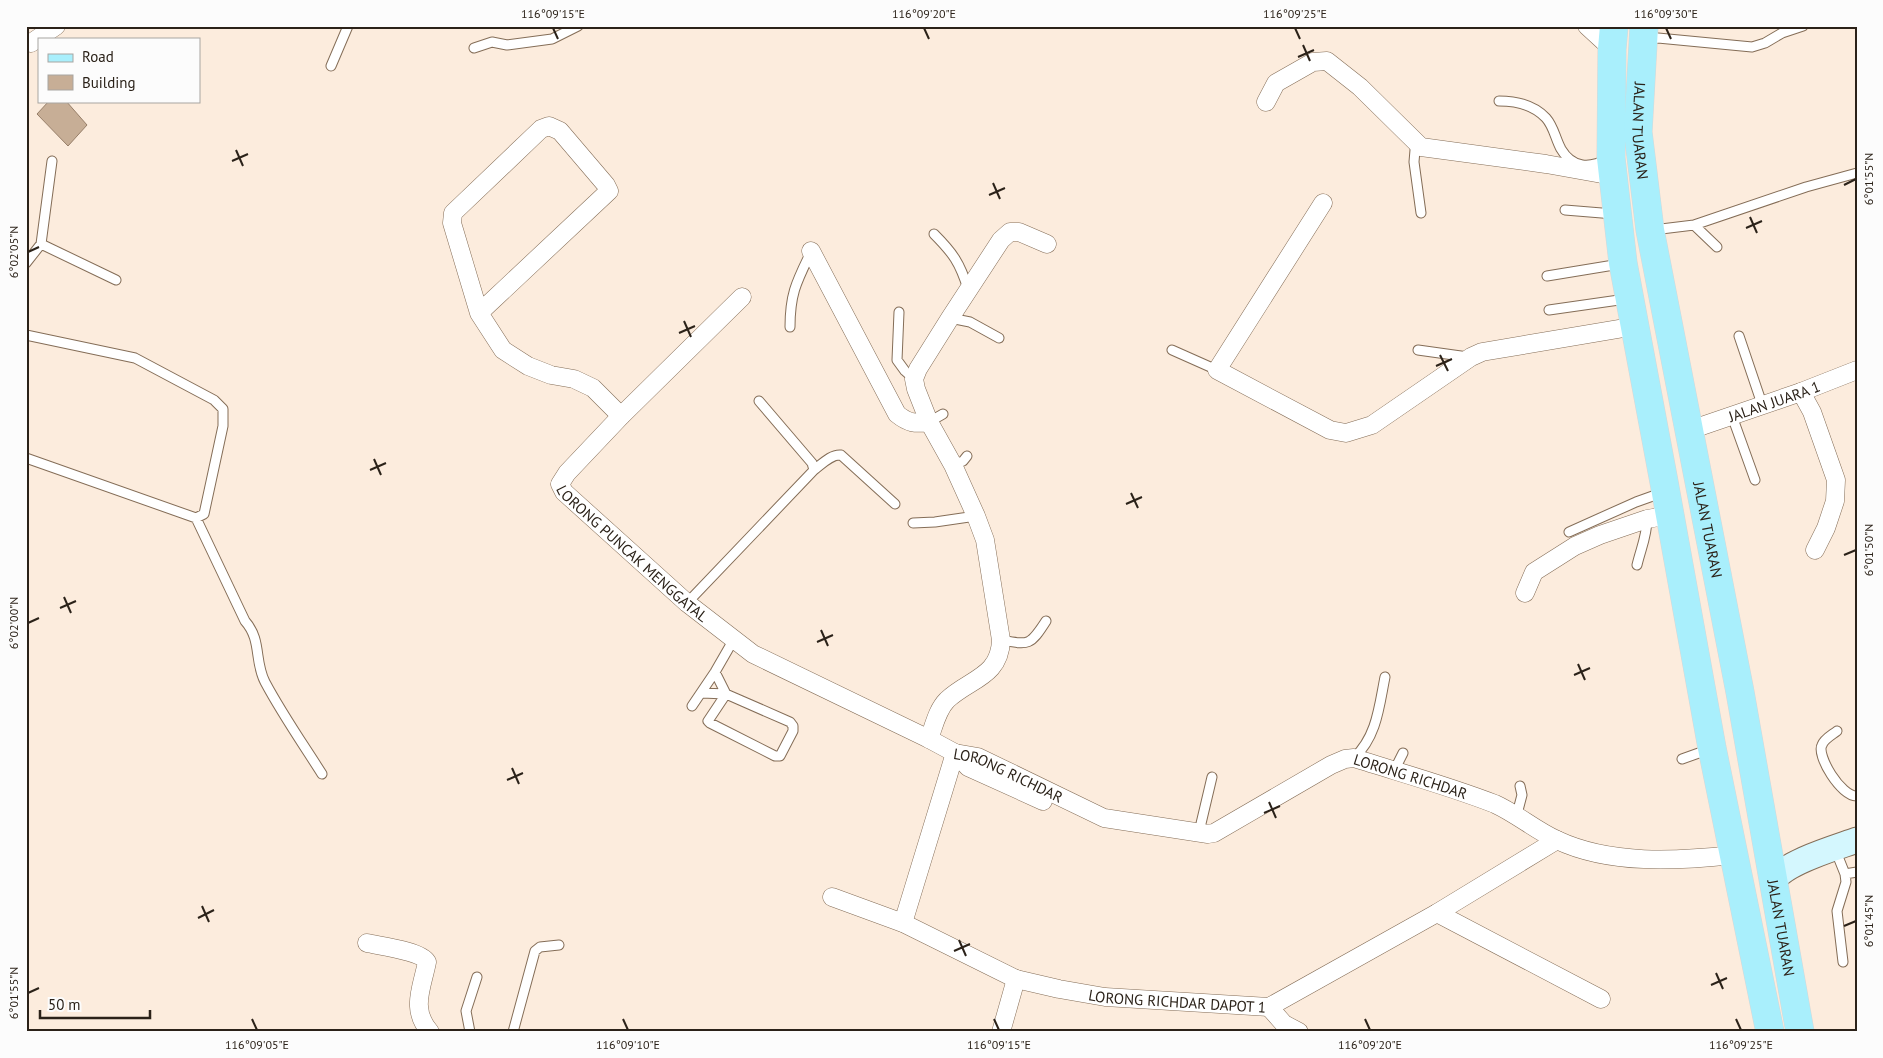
<svg xmlns="http://www.w3.org/2000/svg" width="1883" height="1058" viewBox="0 0 1883 1058" font-family="'PT Sans',sans-serif">
	<style>
		.building { fill: #c7ae96; stroke: #977f69 }
		.lines { fill: none; stroke-linecap: round; stroke-linejoin: round }
		.lane-casing { stroke: #846d57; stroke-width: 11 }
		.street-casing { stroke: #846d57; stroke-width: 19 }
		.secondary-casing { stroke: #846d57; stroke-width: 27 }
		.primary-casing { stroke: #d9d7d6; stroke-width: 29 }
		.lane { stroke: #fff; stroke-width: 9 }
		.street { stroke: #fff; stroke-width: 18 }
		.secondary { stroke: #d4f7fe; stroke-width: 25 }
		.primary { stroke: #a9effc; stroke-width: 28 }
		.ticks { fill: none; stroke: #2b2219; stroke-width: 2 }
		.labels { text-anchor: middle; dominant-baseline: central; stroke-width: 4; stroke-linejoin: round; paint-order: stroke }
		.street-label { font-size: 15px; fill: #2b2219; stroke: #fcfcfc }
		.neatline { fill: none; stroke: #2b2219; stroke-width: 2 }
		.ticks-label { font-size: 12px; text-anchor: middle; fill: #2b2219 }
	</style>
	<rect width="100%" height="100%" fill="#fcecdd"/>
	<path class="building" d="M 49,101 L 66,101 L 87,125 L 68,146 L 37,114 Z"/>
	<g class="lines">
		<g class="lane-casing">
			<path id="lane" d="M 1645,39 L 1658,38 L 1752,47 L 1765,43 L 1782,33 L 1803,26
				M 474,48 L 492,42 L 507,45 L 552,39 L 578,26
				M 331,66 L 348,26
				M 1499,101 C 1515,101 1534,105 1546,118 C 1554,127 1555,138 1561,149 C 1573,169 1590,168 1608,159
				M 1415,150 L 1414,162 L 1421,213
				M 1565,210 L 1614,214
				M 1694,225 L 1717,247
				M 1653,230 L 1694,225 L 1806,187 L 1857,173
				M 934,234 C 953,253 960,263 968,289
				M 41,244 L 116,280
				M 26,263 L 41,244 L 52,161
				M 1547,276 L 1620,264
				M 1549,310 L 1626,299
				M 899,312 L 897,360 L 905,371 L 914,379
				M 950,318 L 970,322 L 999,338
				M 790,327 C 790,293 797,281 811,252
				M 26,335 L 135,358 L 214,400 L 223,409 L 223,426 L 204,514 L 196,518 L 26,458
				M 1739,336 L 1762,404
				M 1172,350 L 1217,370
				M 1418,350 L 1468,357
				M 1732,416 L 1755,480
				M 929,422 L 943,414
				M 953,465 L 963,461 L 967,456
				M 814,470 C 822,464 831,454 841,455 L 895,504
				M 196,518 L 245,621 C 262,640 254,661 265,682 C 282,714 303,744 322,774
				M 913,523 L 935,522 L 976,516
				M 1569,532 L 1636,502 L 1664,492
				M 1637,565 C 1641,548 1647,536 1647,519
				M 687,603 L 814,470 L 812,463 L 759,401
				M 1001,640 C 1029,645 1030,646 1046,621
				M 715,672 L 726,694 L 790,722 L 793,726 L 793,731 L 780,756 L 775,756 L 710,723 L 708,721 L 726,694
				M 702,693 L 726,694
				M 692,706 L 715,672 L 734,639
				M 1837,731 C 1832,735 1824,739 1822,745 C 1816,755 1841,797 1857,796
				M 1354,758 C 1377,736 1379,707 1385,677
				M 1682,759 L 1710,749
				M 1394,771 L 1403,753
				M 1517,814 L 1522,795 L 1520,786
				M 1199,832 L 1212,777
				M 1835,849 L 1845,874 L 1846,882 L 1837,911 L 1843,962
				M 1845,874 L 1857,872
				M 470,1032 L 466,1011 L 477,977
				M 513,1032 L 535,951 L 540,947 L 559,945"/>
		</g>
		<g class="street-casing">
			<g id="street">
				<path d="M 1587,26 L 1612,49"/>
				<path d="M 31,43 L 56,26"/>
				<path d="M 1266,102 L 1276,83 L 1313,62 L 1327,61 L 1360,87 L 1421,147 L 1546,164 L 1613,176"/>
				<path d="M 1323,203 L 1217,370 L 1330,430 L 1346,433 L 1372,425 L 1471,357 L 1482,352 L 1636,326"/>
				<path d="M 811,251 L 897,414 C 908,423 915,424 929,422"/>
				<path id="s1" d="M 742,297 L 621,416 L 567,473 L 560,484 L 564,492 L 687,603 L 753,654 L 929,739 L 955,753 L 978,757 L 1104,818 L 1208,834 L 1214,833 L 1331,765 L 1345,759 L 1354,758 C 1401,773 1449,786 1495,804 C 1517,814 1535,830 1557,840 C 1610,865 1677,861 1733,855"/>
				<path d="M 479,313 L 609,191 L 606,185 L 560,131 L 549,126 L 541,129 L 453,213 L 452,223 L 479,313 L 503,350 L 528,366 L 551,375 L 574,379 L 593,388 L 621,416"/>
				<path d="M 1801,392 L 1812,412 L 1836,480 L 1835,501 L 1826,528 L 1815,550"/>
				<path id="s2" d="M 1690,430 L 1801,392 L 1857,370"/>
				<path d="M 1525,593 L 1534,572 L 1575,546 L 1600,535 L 1647,519 L 1671,515"/>
				<path d="M 929,739 C 934,726 937,710 947,700 C 969,679 1000,677 1001,640 L 985,540 L 976,516 L 953,465 L 929,422 L 916,389 L 914,379 L 918,369 L 950,318 L 1001,240 L 1010,232 L 1019,232 L 1047,244"/>
				<path d="M 955,753 L 968,767 L 1043,801"/>
				<path id="s3" d="M 832,897 L 903,923 L 1016,979 L 1059,989 L 1105,997 L 1269,1007 L 1437,913 L 1557,840"/>
				<path d="M 1437,913 L 1601,999"/>
				<path d="M 903,923 L 955,753"/>
				<path d="M 367,943 C 380,946 421,951 427,962 C 422,988 410,1009 430,1032"/>
				<path d="M 1269,1007 L 1284,1024 L 1299,1032"/>
				<path d="M 1001,1032 L 1016,979"/>
			</g>
		</g>
		<g class="secondary-casing">
			<path id="secondary" d="M 1774,880 C 1786,862 1835,848 1857,840"/>
		</g>
		<g class="primary-casing">
			<g id="primary">
				<path d="M 1614,26 L 1612,49 L 1611,158 L 1623,263 L 1664,482 L 1712,748 L 1770,1032"/>
				<path id="s4" d="M 1644,26 L 1638,132 L 1650,230 L 1740,692 L 1800,1032"/>
			</g>
		</g>
		<use href="#lane" class="lane"/>
		<use href="#street" class="street"/>
		<use href="#secondary" class="secondary"/>
		<use href="#primary" class="primary"/>
	</g>
	<path class="ticks" d="M 553,28 L 558,39M 924,28 L 929,39M 1295,28 L 1300,39M 1666,28 L 1671,39M 1303,45 L 1310,61M 1298,57 L 1314,50M 236,150 L 243,166M 232,161 L 248,154M 993,183 L 1000,199M 1844,185 L 1856,179M 989,195 L 1005,188M 1750,217 L 1757,233M 1746,228 L 1762,221M 28,252 L 39,247M 684,321 L 691,337M 679,333 L 695,326M 1440,355 L 1448,371M 1436,366 L 1452,359M 374,459 L 381,475M 370,470 L 386,463M 1131,493 L 1138,508M 1126,504 L 1142,497M 1844,555 L 1856,550M 64,597 L 71,613M 60,608 L 76,601M 28,623 L 39,618M 821,630 L 828,646M 817,642 L 833,635M 1578,664 L 1585,680M 1574,675 L 1590,668M 512,768 L 519,784M 507,780 L 523,773M 1269,802 L 1276,818M 1264,813 L 1280,806M 202,906 L 209,922M 198,918 L 214,910M 1844,926 L 1856,921M 959,940 L 966,956M 954,951 L 970,944M 1716,973 L 1723,989M 1711,985 L 1727,978M 28,993 L 39,988M 252,1019 L 257,1030M 623,1019 L 628,1030M 994,1019 L 999,1030M 1365,1019 L 1370,1030M 1736,1019 L 1741,1030"/>
	<g class="labels">
		<g class="street-label">
			<text stroke="none"><textPath href="#s4" startOffset="105">JALAN TUARAN</textPath></text>
			<text stroke="none"><textPath href="#s2" startOffset="89">JALAN JUARA 1</textPath></text>
			<text stroke="none"><textPath href="#s4" startOffset="510">JALAN TUARAN</textPath></text>
			<text stroke="none"><textPath href="#s1" startOffset="362">LORONG PUNCAK MENGGATAL</textPath></text>
			<text stroke="none"><textPath href="#s1" startOffset="1238">LORONG RICHDAR</textPath></text>
			<text stroke="none"><textPath href="#s1" startOffset="802">LORONG RICHDAR</textPath></text>
			<text stroke="none"><textPath href="#s4" startOffset="915">JALAN TUARAN</textPath></text>
			<text stroke="none"><textPath href="#s3" startOffset="365">LORONG RICHDAR DAPOT 1</textPath></text>
		</g>
	</g>
	<rect width="1883" height="1058" fill="none" stroke="#fcfcfc" stroke-width="55"/>
	<rect x="38" y="38" width="162" height="65" fill="#fcfcfc" stroke="#a8a5a1"/>
	<rect x="48" y="54" width="25" height="8" fill="#a9effc" stroke="#a8a5a1"/>
	<text x="82" y="62" font-size="15" fill="#2b2219">Road</text>
	<rect x="48" y="75" width="25" height="15" fill="#c7ae96" stroke="#a8a5a1"/>
	<text x="82" y="88" font-size="15" fill="#2b2219">Building</text>
	<path d="M40 1010v8h110v-8" fill="none" stroke="#2b2219" stroke-width="2.5"/>
	<text x="48" y="1010" font-size="15" fill="#2b2219" stroke="#fcfcfc" stroke-width="4" paint-order="stroke">50 m</text>
	<rect x="28" y="28" width="1828" height="1002" class="neatline"/>
	<g class="ticks-label">
		<text x="553" y="18">116°09'15"E</text>
		<text x="924" y="18">116°09'20"E</text>
		<text x="1295" y="18">116°09'25"E</text>
		<text x="1666" y="18">116°09'30"E</text>
		<text transform="translate(1869 179) rotate(-90)" y="4">6°01'55"N</text>
		<text transform="translate(14 252) rotate(-90)" y="4">6°02'05"N</text>
		<text transform="translate(1869 550) rotate(-90)" y="4">6°01'50"N</text>
		<text transform="translate(14 623) rotate(-90)" y="4">6°02'00"N</text>
		<text transform="translate(1869 921) rotate(-90)" y="4">6°01'45"N</text>
		<text transform="translate(14 993) rotate(-90)" y="4">6°01'55"N</text>
		<text x="257" y="1049">116°09'05"E</text>
		<text x="628" y="1049">116°09'10"E</text>
		<text x="999" y="1049">116°09'15"E</text>
		<text x="1370" y="1049">116°09'20"E</text>
		<text x="1741" y="1049">116°09'25"E</text>
	</g>
</svg>
